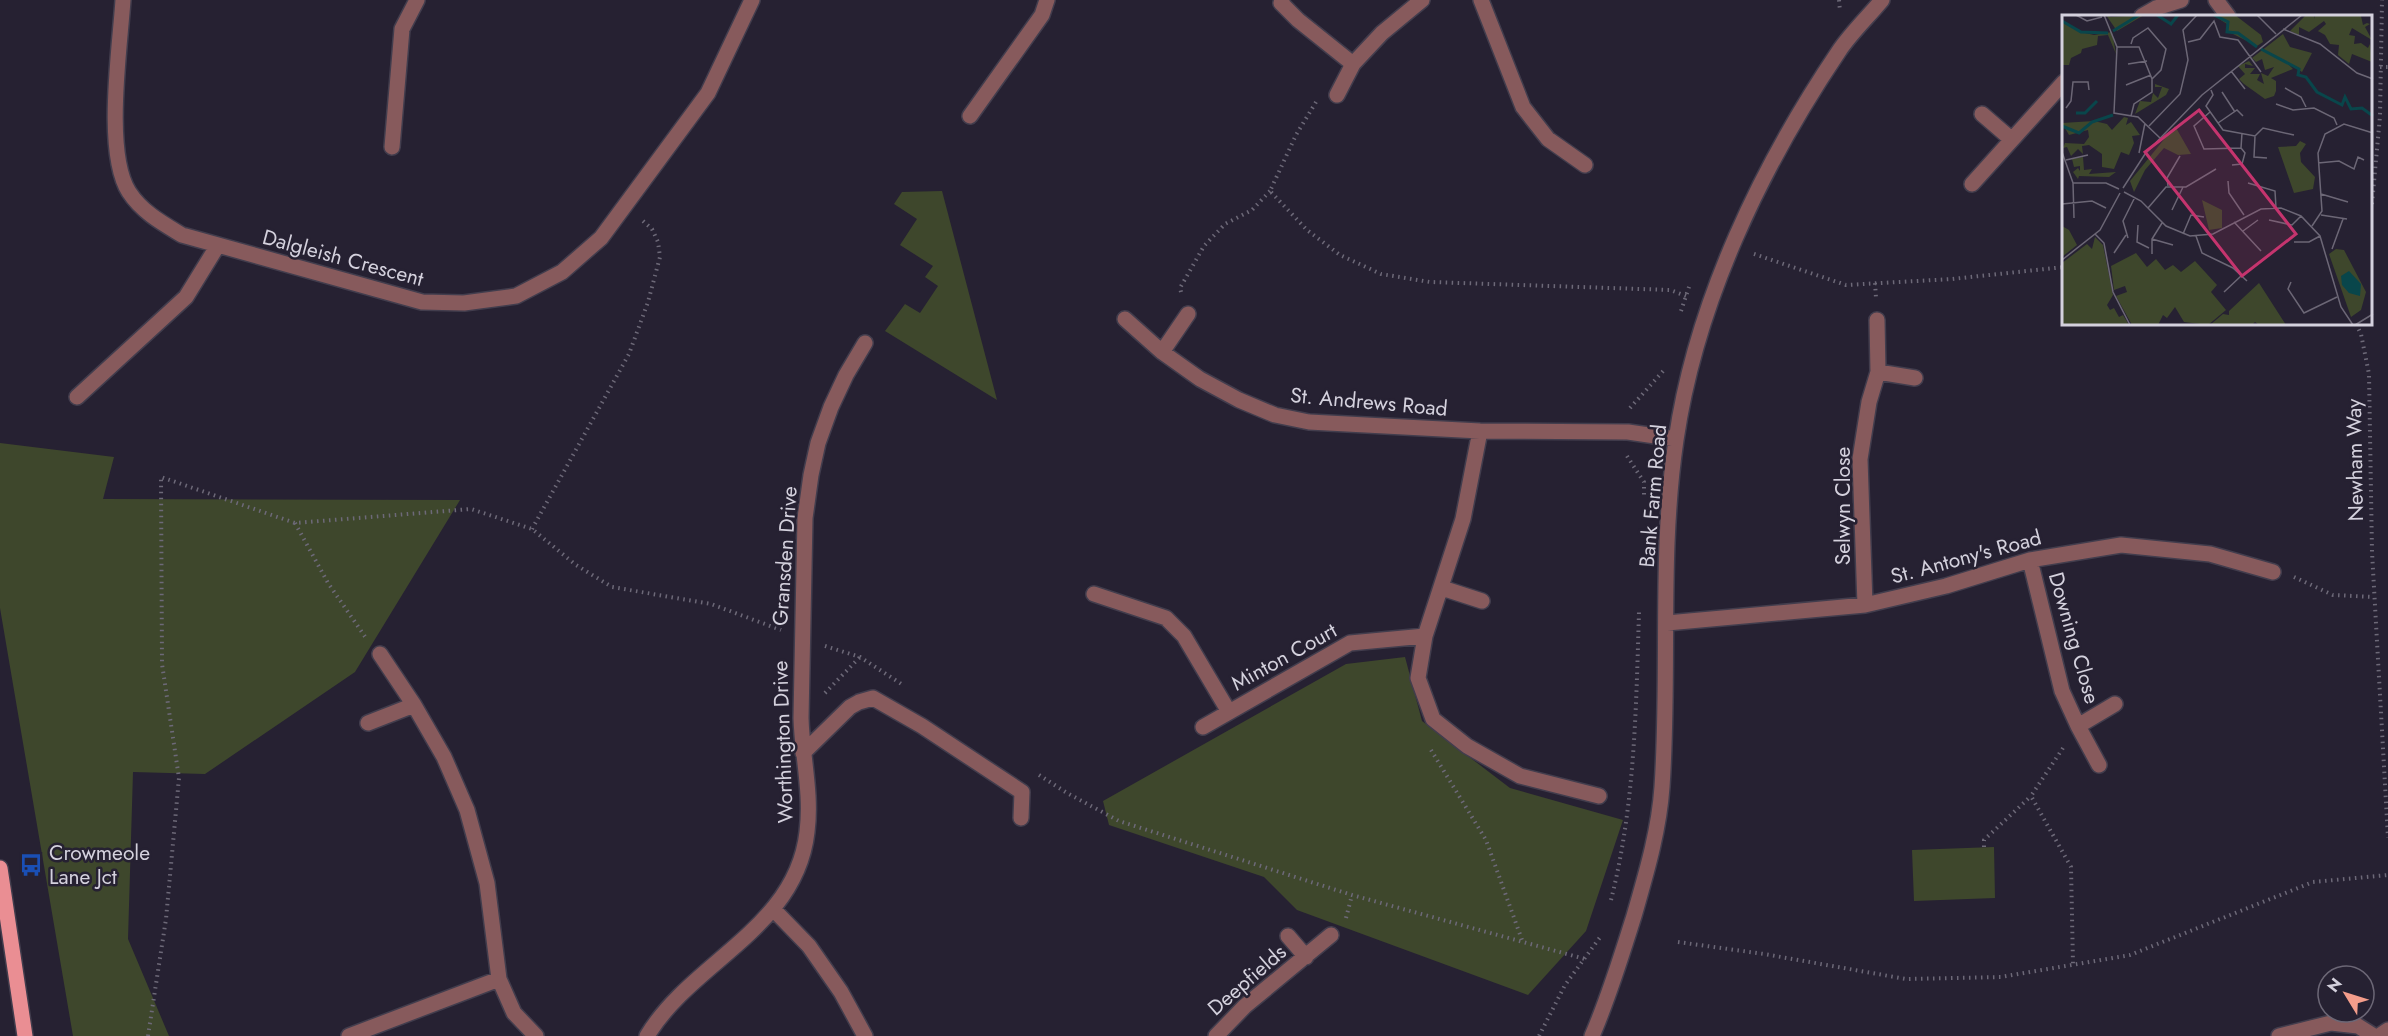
<svg xmlns="http://www.w3.org/2000/svg" width="2388" height="1036" viewBox="0 0 2388 1036" font-family="Jost,sans-serif">
	<style>
		.green { fill: #3e472c }
		.lines { fill: none; stroke-linecap: round; stroke-linejoin: round }
		.minor-casing { stroke: #423d4d; stroke-width: 18 }
		.major-casing { stroke: #423d4d; stroke-width: 18 }
		.path { stroke: #6d6978; stroke-width: 4; stroke-dasharray: 1.5 4.5; stroke-linecap: butt }
		.minor { stroke: #875a5c; stroke-width: 15 }
		.major { stroke: #ea8e93; stroke-width: 15 }
		.labels { text-anchor: middle; dominant-baseline: central; stroke-width: 5; stroke-linejoin: round; paint-order: stroke }
		.street-label { font-size: 21px; fill: #d4d1dd; stroke: #262132 }
		.poi-label { font-size: 21px; fill: #d4d1dd; stroke: #262132; text-anchor: start }
		.inset-river { fill: none; stroke: #09464b; stroke-width: 3 }
		.inset-road { fill: none; stroke: #6c6776; stroke-width: 1.5 }
		.view { fill: #c5346e; fill-opacity: 0.15; stroke: #c5346e; stroke-width: 3 }
		.inset-edge { fill: none; stroke: #d4d1dd; stroke-width: 3 }
	</style>
	<rect width="100%" height="100%" fill="#262132"/>
	<path class="green" d="M 942,191 L 997,400 L 885,331 L 905,304 L 920,313 L 938,286 L 925,277 L 933,266 L 900,245 L 917,219 L 894,204 L 902,192 Z
		M 0,443 L 114,457 L 103,499 L 460,500 L 355,672 L 205,774 L 133,772 L 128,939 L 169,1036 L 73,1036 L 0,608 Z
		M 1405,657 L 1422,721 L 1510,788 L 1623,820 L 1586,931 L 1528,995 L 1297,910 L 1264,877 L 1109,825 L 1103,801 L 1346,664 Z
		M 1994,847 L 1995,898 L 1914,901 L 1912,850 Z"/>
	<g class="lines">
		<g class="minor-casing">
			<path id="minor" d="M 123,0 C 120,47 104,153 129,192 C 142,212 162,223 182,235 L 422,302 L 464,303 L 516,296 L 562,272 L 601,238 L 708,93 L 752,0
				M 1282,0 L 1281,3 L 1298,20 L 1353,64
				M 1481,0 L 1523,107 L 1548,139 L 1585,165
				M 2216,0 L 2228,16
				M 2142,16 L 2156,8 L 2181,0
				M 1337,95 L 1353,64 L 1382,33 L 1422,0
				M 1982,114 L 2011,139
				M 970,116 L 1042,15 L 1047,0
				M 392,147 L 402,29 L 417,0
				M 1972,184 L 2064,82
				M 1125,319 L 1162,352 L 1200,379 L 1239,400 L 1275,415 L 1309,422 L 1480,431 L 1628,432 L 1676,439
				M 1162,352 L 1188,314
				M 1878,372 L 1915,378
				M 77,397 L 186,297 L 218,245
				M 1480,431 L 1463,519 L 1425,636 L 1418,678 L 1433,719 L 1467,746 L 1520,776 L 1599,796
				M 2030,560 L 2062,691 L 2078,726 L 2099,765
				M 1442,588 L 1482,601
				M 1094,594 L 1166,618 L 1184,636 L 1229,712
				M 1865,605 L 1860,459 L 1869,402 L 1878,372 L 1877,320
				M 1667,623 L 1865,605 L 1946,586 L 2030,560 L 2121,545 L 2210,554 L 2273,572
				M 380,654 L 414,705 L 444,757 L 467,810 L 487,883 L 499,979 L 514,1013 L 536,1036
				M 368,723 L 414,705
				M 2078,726 L 2115,704
				M 1203,727 L 1350,643 L 1425,636
				M 803,753 L 850,707 L 859,702 L 873,698 L 922,726 L 1022,792 L 1021,818
				M 774,910 L 809,946 L 841,992 L 865,1036
				M 1288,936 L 1306,957
				M 349,1036 L 499,979
				M 647,1036 C 692,961 796,929 807,832 C 812,793 802,756 801,718 L 805,518 L 811,475 L 818,443 L 831,407 L 846,375 L 865,343
				M 1216,1036 L 1245,1006 L 1331,935
				M 1592,1036 C 1609,997 1621,957 1634,916 C 1646,874 1659,831 1662,787 C 1670,671 1659,555 1676,440 C 1696,302 1762,165 1839,51 C 1851,33 1868,17 1882,0
				M 2279,1036 L 2331,1023 L 2358,1026 L 2374,1036
				M 2379,1036 L 2388,1030"/>
		</g>
		<g class="major-casing">
			<path id="major" d="M 0,868 L 25,1036"/>
		</g>
		<path class="path" d="M 1839,0 L 1840,11
			M 2380,67 L 2388,67
			M 1316,102 L 1296,135 L 1270,191 L 1307,230 L 1340,255 L 1381,274 L 1430,282 L 1670,290 L 1689,297
			M 2372,204 L 2380,116 L 2382,0
			M 1754,254 L 1846,285 L 1952,279 L 2064,267
			M 1875,283 L 1876,298
			M 1181,292 L 1180,288 L 1204,246 L 1225,224 L 1252,210 L 1270,191
			M 1681,311 L 1690,284
			M 2356,324 L 2361,334 L 2369,374 L 2372,552 L 2388,838
			M 1630,408 L 1665,369
			M 1627,456 L 1644,482 L 1644,497
			M 295,523 L 328,583 L 366,638
			M 532,529 L 629,354 L 648,302 L 660,257 L 658,242 L 652,229 L 643,221
			M 2294,577 L 2333,595 L 2374,597
			M 825,646 L 860,657 L 903,685
			M 825,693 L 860,657
			M 2063,748 L 2031,796 L 2071,867 L 2073,965
			M 1431,750 L 1486,840 L 1522,940
			M 1039,775 L 1067,793 L 1119,821 L 1352,895 L 1585,959
			M 1984,847 L 1984,840 L 2031,796
			M 1611,900 C 1635,805 1636,709 1639,612
			M 1346,918 L 1352,895
			M 1678,942 L 1764,954 L 1906,979 L 2001,977 L 2130,955 L 2313,882 L 2388,875
			M 148,1036 L 166,919 L 179,778 L 162,664 L 161,477 L 295,523 L 471,509 L 532,529 L 576,565 L 612,587 L 711,604 L 781,630
			M 1539,1036 L 1565,985 L 1601,936"/>
		<use href="#minor" class="minor"/>
		<use href="#major" class="major"/>
	</g>
	<defs>
		<g id="bus-bare" transform="scale(1.8)"><path d="M-5-6H5V4H4V6H2V4H-2V6H-4V4H-5ZM-3.5-4V0h7V-4ZM-3.5 1.2v1.5H-2V1.2ZM2 1.2v1.5H3.5V1.2Z" fill="#1a4fb4" stroke="#262132" stroke-width="2.5" paint-order="stroke"/></g>
	</defs>
	<g fill-rule="evenodd">
		<use href="#bus-bare" x="31" y="865"/>
	</g>
	<g class="labels">
		<g class="street-label">
			<text transform="translate(343 258) rotate(15)">Dalgleish Crescent</text>
			<text transform="translate(1369 402) rotate(5)">St. Andrews Road</text>
			<text transform="translate(2355 460) rotate(-91)">Newham Way</text>
			<text transform="translate(1653 496) rotate(-85)">Bank Farm Road</text>
			<text transform="translate(1843 506) rotate(-90)">Selwyn Close</text>
			<text transform="translate(785 556) rotate(-86)">Gransden Drive</text>
			<text transform="translate(1966 557) rotate(-15)">St. Antony's Road</text>
			<text transform="translate(2074 638) rotate(74)">Downing Close</text>
			<text transform="translate(1284 657) rotate(-29)">Minton Court</text>
			<text transform="translate(783 742) rotate(-92)">Worthington Drive</text>
			<text transform="translate(1247 980) rotate(-41)">Deepfields</text>
		</g>
		<g class="poi-label">
			<text x="49" y="853">Crowmeole<tspan x="49" dy="24">Lane Jct</tspan></text>
		</g>
	</g>
	<g transform="translate(2062 15)">
		<rect width="310" height="310" fill="#262132"/>
		<path d="M 44,0 L 49,2 L 82,0 L 55,16 ZM 151,0 L 173,0 L 199,20 L 201,27 L 195,31 L 165,16 L 165,9 ZM 244,0 L 252,0 L 252,4 L 253,0 L 299,1 L 301,10 L 305,8 L 308,9 L 303,12 L 310,25 L 290,13 L 287,20 L 293,21 L 292,29 L 299,28 L 306,33 L 308,29 L 310,47 L 290,39 L 287,49 L 276,40 L 277,30 L 268,29 L 263,20 L 256,16 L 248,23 L 264,9 L 262,6 L 247,17 L 237,12 L 237,20 L 228,16 ZM 0,6 L 19,17 L 32,20 L 50,17 L 54,39 L 46,20 L 36,21 L 35,30 L 20,34 L 19,38 L 9,43 L 7,50 L 0,50 ZM 221,19 L 228,32 L 250,38 L 240,57 L 222,45 L 231,54 L 209,63 L 214,66 L 214,76 L 212,81 L 203,84 L 182,69 L 177,64 L 183,59 L 176,51 L 187,46 L 191,51 L 183,49 L 183,53 L 193,53 L 188,59 L 198,59 L 195,65 L 202,69 L 199,58 L 206,61 L 212,52 L 203,55 L 200,44 L 194,47 L 190,43 ZM 93,69 L 107,74 L 104,80 L 73,99 L 78,86 L 89,87 L 91,78 L 96,83 L 100,72 L 93,72 ZM 62,102 L 66,103 L 64,110 L 69,107 L 78,120 L 70,121 L 72,128 L 67,140 L 59,137 L 52,154 L 40,152 L 40,139 L 27,130 L 20,131 L 21,139 L 16,134 L 9,141 L 5,132 L 1,133 L 3,128 L 22,129 L 27,122 L 26,115 L 7,120 L 0,108 L 32,106 L 45,109 L 50,115 ZM 113,111 L 129,139 L 116,140 L 102,133 L 83,155 L 72,177 L 68,166 ZM 238,126 L 244,129 L 238,138 L 239,147 L 253,162 L 251,174 L 232,178 L 216,132 L 234,131 ZM 21,142 L 22,155 L 30,154 L 27,159 L 54,157 L 47,162 L 17,161 L 16,164 L 11,157 L 16,153 L 18,156 L 18,151 L 12,152 L 10,144 ZM 140,185 L 160,195 L 160,213 L 147,215 ZM 0,211 L 7,215 L 15,230 L 0,242 ZM 33,222 L 41,230 L 51,280 L 45,290 L 48,295 L 52,293 L 57,302 L 61,300 L 67,310 L 0,310 L 0,248 L 25,229 L 30,234 ZM 274,234 L 282,235 L 304,277 L 299,295 L 289,302 L 267,239 ZM 74,238 L 85,252 L 94,244 L 103,255 L 111,250 L 119,257 L 133,246 L 155,270 L 149,277 L 164,295 L 146,310 L 122,307 L 113,292 L 105,303 L 101,300 L 96,310 L 70,310 L 54,281 L 65,277 L 63,271 L 52,275 L 49,251 ZM 197,268 L 224,310 L 197,310 L 193,307 L 190,310 L 148,310 L 161,299 L 167,300 L 167,296 Z" fill="#3e472c"/>
		<path d="M 287,256 L 299,269 L 298,281 L 287,278 L 280,270 L 279,261 Z" fill="#09464b"/>
		<path class="inset-river" d="M 95,0 L 109,9 L 116,0M 152,0 L 166,7 L 165,17 L 176,18 L 195,32M 0,6 L 19,17 L 46,18M 51,16 L 77,0M 199,34 L 237,54 L 236,60 L 244,62 L 255,77 L 280,90 L 283,82 L 289,94 L 300,93 L 311,101M 14,98 L 23,98 L 35,86M 0,111 L 17,118 L 30,107 L 51,100"/>
		<path class="inset-road" d="M 14,0 L 25,6 L 40,2M 42,0 L 55,32 L 52,98 L 76,102 L 98,123M 195,0 L 214,19M 221,14 L 258,29 L 295,58 L 311,64M 126,27 L 138,24 L 152,6 L 158,22 L 176,25 L 199,57M 69,29 L 71,23 L 86,13 L 104,34 L 99,55 L 90,64M 55,32 L 77,32 L 90,64 L 90,77 L 72,89 L 69,101M 66,49 L 85,46M 169,56 L 183,74M 64,70 L 89,60M 223,73 L 239,82 L 244,92M 149,75 L 151,80 L 144,91 L 161,115 L 193,121 L 201,113 L 232,120M 160,77 L 173,97M 214,89 L 231,95 L 252,93 L 272,103 L 275,110M 4,93 L 9,86 L 11,67 L 26,67 L 27,75M 148,97 L 132,111 L 142,134 L 179,133 L 180,118M 156,108 L 175,95 L 181,101M 87,111 L 118,79 L 126,45 L 121,15 L 135,0M 193,121 L 192,142 L 205,143M 0,137 L 11,168 L 12,203M 77,138 L 83,108M 4,145 L 26,140M 256,148 L 277,146 L 292,154 L 296,142 L 302,145M 170,150 L 180,149 L 183,138 L 179,133M 166,166 L 167,178 L 182,200M 11,168 L 44,168 L 57,174M 186,168 L 213,176 L 214,193M 106,171 L 105,163 L 118,141M 61,173 L 83,139 L 140,80 L 240,0M 62,177 L 79,186 L 104,211 L 128,221 L 151,219 L 199,194 L 219,193 L 239,201 L 258,221 L 279,292 L 291,310M 259,179 L 286,187M 0,189 L 30,186 L 44,193M 86,193 L 104,172 L 124,172 L 154,154M 110,195 L 121,172M 259,200 L 285,204M 207,205 L 230,210 L 239,201M 172,207 L 199,236M 76,210 L 75,227 L 87,233M 250,211 L 260,196 L 256,138 L 263,119 L 282,109 L 311,118M 181,216 L 196,205M 33,219 L 42,228 L 51,277 L 68,310M 121,219 L 129,200 L 142,202M 134,221 L 140,238 L 171,253 L 185,266M 66,223 L 61,206 L 73,182M 90,224 L 111,230M 232,227 L 247,227 L 258,221M 270,234 L 281,204M 52,238 L 64,220M 90,239 L 90,224 L 100,208M 0,245 L 38,215 L 58,178M 229,267 L 226,274 L 242,298 L 275,282M 162,277 L 179,261M 293,310 L 311,299"/>
		<path class="view" d="M 137,95 L 234,219 L 180,261 L 83,137 Z"/>
		<rect width="310" height="310" class="inset-edge"/>
	</g>
	<g transform="translate(2346 994) rotate(308)"><circle r="28" fill="#262132" stroke="#6c6776" stroke-width="1.5"/>
	<path d="M0-4.5L10 22L0 15L-10 22Z" fill="#f49d8b"/>
	<text y="-9" font-size="16" font-weight="bold" text-anchor="middle" fill="#d4d1dd">N</text>
	</g>
</svg>
